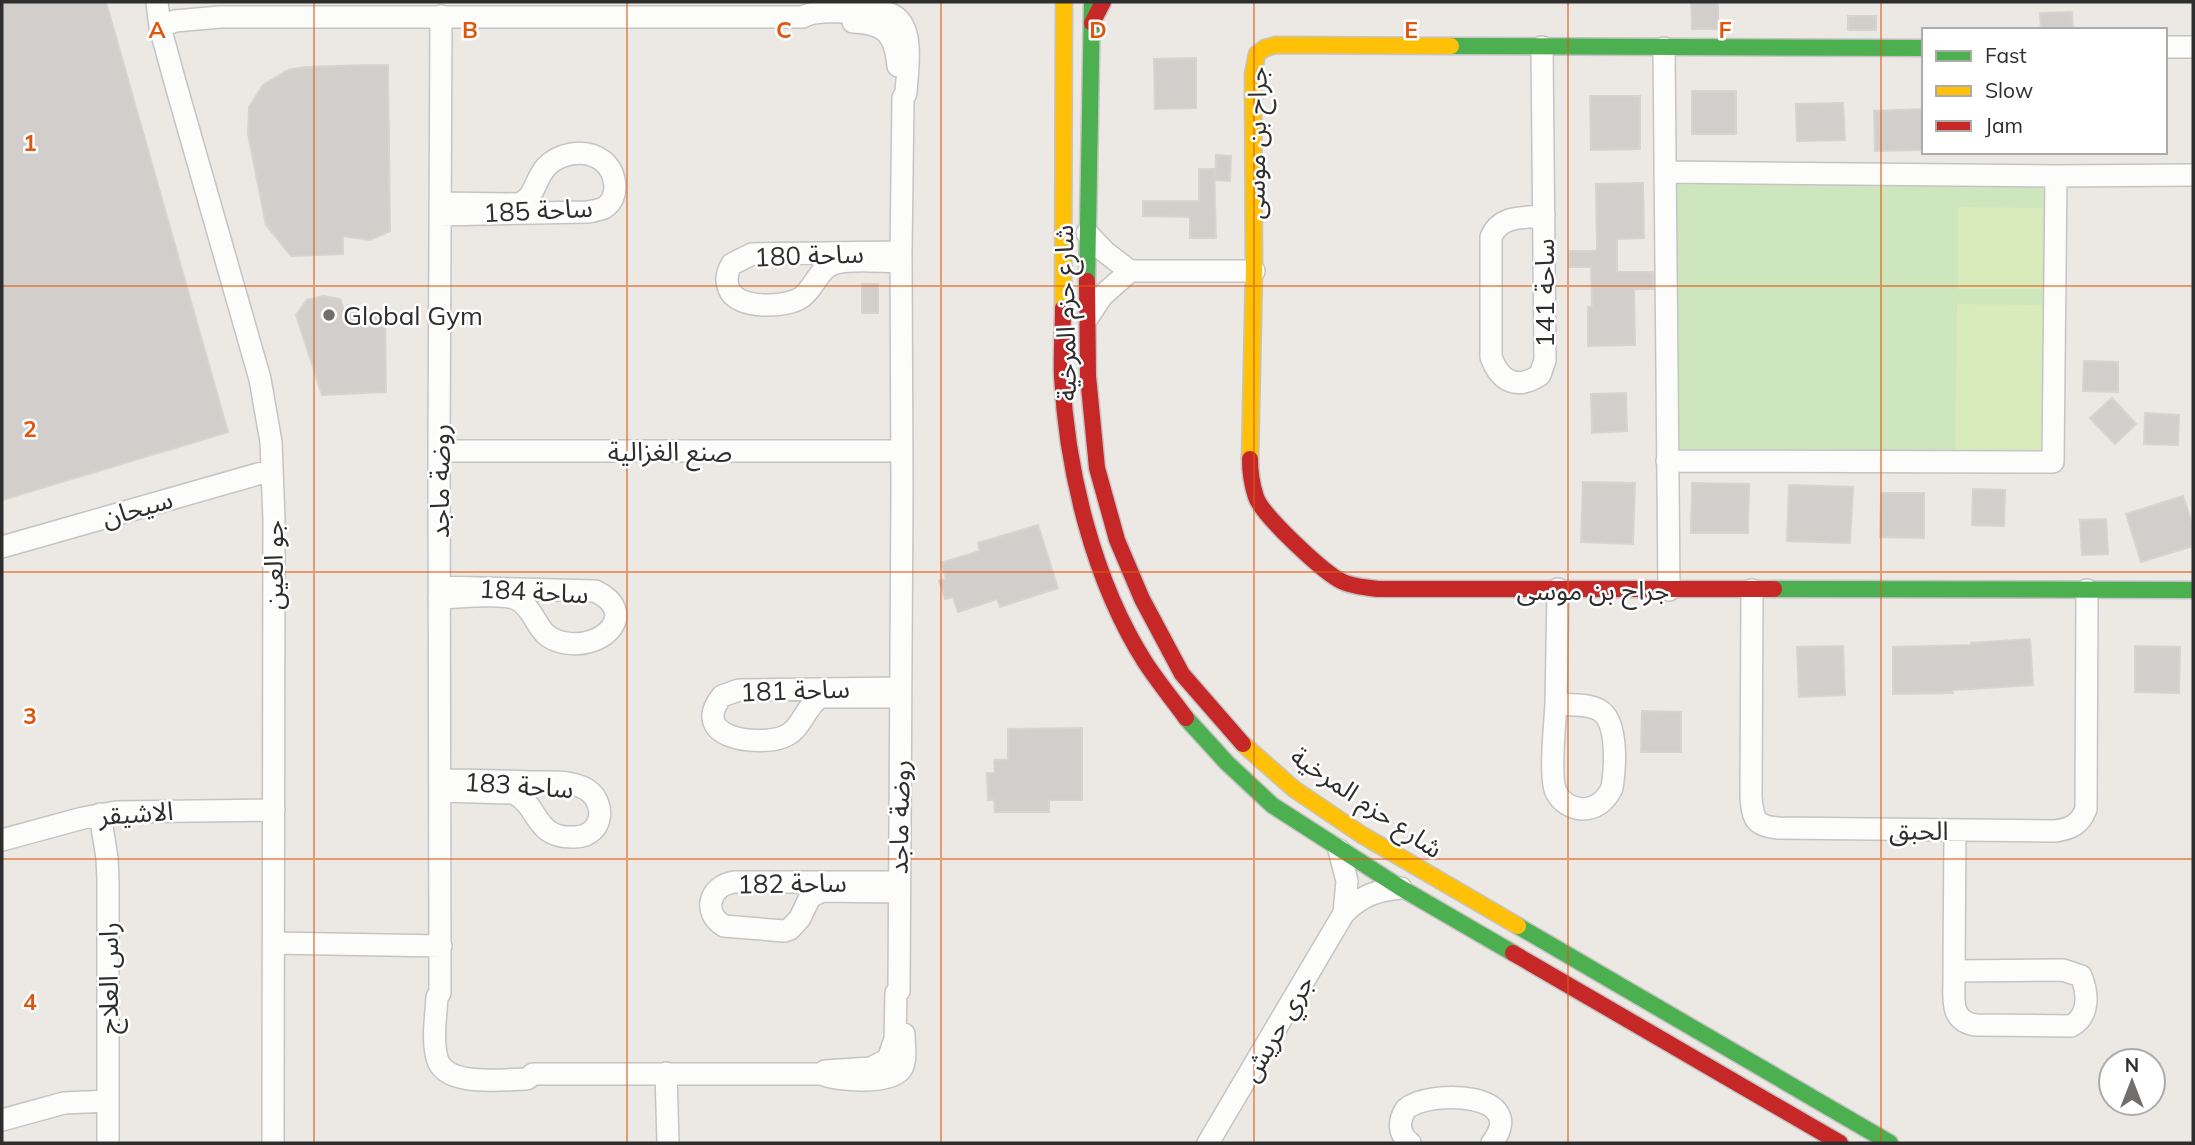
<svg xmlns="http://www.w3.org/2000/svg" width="2195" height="1145" viewBox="0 0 2195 1145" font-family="Mulish,'Noto Sans Arabic',sans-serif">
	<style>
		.green { fill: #cee6be }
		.pitch { fill: #d9eabb }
		.building { fill: #d1cecb; stroke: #d7d4d0; stroke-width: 2 }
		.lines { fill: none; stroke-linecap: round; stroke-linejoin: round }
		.street-casing { stroke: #c5c4c5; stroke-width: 24 }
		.fast-casing { stroke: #c5c4c5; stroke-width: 19 }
		.slow-casing { stroke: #c5c4c5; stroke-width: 19 }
		.jam-casing { stroke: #c5c4c5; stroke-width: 19 }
		.street { stroke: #fcfcfb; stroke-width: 21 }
		.fast { stroke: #4caf50; stroke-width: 16 }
		.slow { stroke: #ffc107; stroke-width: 16 }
		.jam { stroke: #c62828; stroke-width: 16 }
		.grid { fill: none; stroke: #df570e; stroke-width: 2; stroke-opacity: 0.55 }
		.poi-dot { fill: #706f6e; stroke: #fff; stroke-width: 2.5 }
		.labels { text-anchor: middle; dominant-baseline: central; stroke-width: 5; stroke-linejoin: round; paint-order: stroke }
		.street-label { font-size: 26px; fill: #2e2e2e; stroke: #fff }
		.poi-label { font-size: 26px; fill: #2e2e2e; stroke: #fff; text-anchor: start }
		.grid-label { font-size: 23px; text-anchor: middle; font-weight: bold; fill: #df570e; stroke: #fff; stroke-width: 5; stroke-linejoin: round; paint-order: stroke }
	</style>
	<rect width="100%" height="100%" fill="#ece8e4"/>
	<path class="green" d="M 1673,181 L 2049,181 L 2047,458 L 1675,457 Z"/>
	<path class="pitch" d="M 1958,207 L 2043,208 L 2042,289 L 1958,289 Z
		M 1957,304 L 2045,305 L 2043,456 L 1955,455 Z"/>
	<path class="building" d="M 2,2 L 106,2 L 228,432 L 2,500 Z
		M 1691,2 L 1718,2 L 1718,29 L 1692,29 Z
		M 2072,12 L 2073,30 L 2041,30 L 2040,13 Z
		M 1848,16 L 1876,16 L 1876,30 L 1848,30 Z
		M 1196,58 L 1196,108 L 1155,109 L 1154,59 Z
		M 366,65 L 388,65 L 390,231 L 370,240 L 343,236 L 343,254 L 291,256 L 266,225 L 248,134 L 249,107 L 263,85 L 288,70 L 305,67 Z
		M 1692,91 L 1736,91 L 1736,134 L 1692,134 Z
		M 1590,96 L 1640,96 L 1640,149 L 1591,150 Z
		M 1843,103 L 1845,140 L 1797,141 L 1796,104 Z
		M 1922,109 L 1923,150 L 1875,151 L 1874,111 Z
		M 1216,155 L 1231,156 L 1230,181 L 1215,180 Z
		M 1199,169 L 1214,169 L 1216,238 L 1190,238 L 1190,217 L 1143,216 L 1143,201 L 1199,201 Z
		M 1643,183 L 1644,238 L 1617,239 L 1617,272 L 1653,272 L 1653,289 L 1634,289 L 1635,345 L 1588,346 L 1588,307 L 1592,307 L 1591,267 L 1569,267 L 1569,251 L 1597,251 L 1596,184 Z
		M 862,284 L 878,284 L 878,313 L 862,313 Z
		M 323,296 L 340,299 L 345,313 L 372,312 L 385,316 L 386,392 L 322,395 L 296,315 L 307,300 Z
		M 2084,361 L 2118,362 L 2118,392 L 2083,391 Z
		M 1626,393 L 1627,431 L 1592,433 L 1591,394 Z
		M 2112,398 L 2136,424 L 2115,444 L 2090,418 Z
		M 2145,413 L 2179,415 L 2178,445 L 2144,444 Z
		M 1583,482 L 1635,483 L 1633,544 L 1581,542 Z
		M 1692,483 L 1749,484 L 1748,533 L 1691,533 Z
		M 1789,485 L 1853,487 L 1850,543 L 1787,541 Z
		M 1973,489 L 2005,490 L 2004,526 L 1972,525 Z
		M 1881,493 L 1924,493 L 1924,538 L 1880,537 Z
		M 2183,496 L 2193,526 L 2193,546 L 2141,562 L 2126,514 Z
		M 2106,519 L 2108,554 L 2082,555 L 2080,520 Z
		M 1038,525 L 1058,588 L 1000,607 L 997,599 L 958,612 L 953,597 L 945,599 L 939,581 L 946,579 L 941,563 L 980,551 L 978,543 Z
		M 2030,639 L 2033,685 L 1953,690 L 1953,693 L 1893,694 L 1893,647 L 1971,645 L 1971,643 Z
		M 1843,646 L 1845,695 L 1799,697 L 1797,647 Z
		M 2135,646 L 2180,647 L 2179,693 L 2135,692 Z
		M 1642,711 L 1681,712 L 1681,752 L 1641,752 Z
		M 1082,728 L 1082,800 L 1049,800 L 1049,812 L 995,812 L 994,800 L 988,800 L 987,773 L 995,773 L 994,760 L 1008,760 L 1008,729 Z"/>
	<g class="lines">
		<g class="street-casing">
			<path id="street" d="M 157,2 L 160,27 L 175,82 L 260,379 L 271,442 L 274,520 L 273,1143
				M 441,16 L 439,451 L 440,993 L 437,997 C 436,1016 432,1039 437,1058 C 445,1088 503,1079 527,1079 L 533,1074 L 822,1074 C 836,1081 893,1085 902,1068 C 907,1058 904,1045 904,1034
				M 853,22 C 885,23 895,34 898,66
				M 160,27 L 175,21 L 220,17 L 803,17 C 814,10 832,12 845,12 C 858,12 872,10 884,12 C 918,19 907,68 906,93 L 903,98 L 901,252 L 902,489 L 899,991 L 896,993 L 895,1039 L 888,1059 L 871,1068 L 825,1071 L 822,1074
				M 1542,47 L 1545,360 L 1540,375 C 1517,390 1500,382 1491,357 L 1491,237 C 1500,215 1523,218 1544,216
				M 2165,47 L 2193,47
				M 1664,48 L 1669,590
				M 1665,172 L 2056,176 L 2193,175
				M 440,203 L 519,204 C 542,195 531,162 571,154 C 582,152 594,154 603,161 C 616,172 621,197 604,208 C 599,210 593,211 588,212 L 440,215
				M 1087,233 L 1105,252 L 1130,271
				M 901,252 L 752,254 L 732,264 C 727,272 725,280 729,289 C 737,310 787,308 802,297 C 815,287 819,267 836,263 C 855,258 881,262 901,262
				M 1088,317 L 1102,296 L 1130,271 L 1254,271
				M 439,451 L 902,451
				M 1667,461 L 2053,462 L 2056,176
				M 2,547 L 272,470
				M 439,587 L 595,591 C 638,611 607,649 566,643 C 535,638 540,616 520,601 C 507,591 456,598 439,598
				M 1752,590 L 1751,798 C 1753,819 1755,826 1778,828 L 2055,831 C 2070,829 2080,825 2086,809 L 2087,590
				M 900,688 L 739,690 L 722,696 C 689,737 755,747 783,737 C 802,730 804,708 820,697 L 900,697
				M 1556,704 C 1569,705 1587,703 1599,710 C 1619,721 1615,769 1612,788 C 1606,800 1597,809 1582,809 C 1571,808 1561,802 1556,792 C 1549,777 1555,723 1556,704 Z
				M 1556,704 L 1558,589
				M 440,780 C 471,780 501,781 532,782 C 547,782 565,781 579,786 C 588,789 595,795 598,804 C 601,812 600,822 594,829 C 589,834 582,837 575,837 C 534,839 541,808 514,793 L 440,791
				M 100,814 L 107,858 L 108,880 L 108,1143
				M 2,840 L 83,818 L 116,812 L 274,810
				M 1339,850 L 1347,881 L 1344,913
				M 898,882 L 734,882 C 709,886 702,913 724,926 L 784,931 L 790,929 L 800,918 L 810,897 L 822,891 L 898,892
				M 274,943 L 441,946
				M 2063,970 L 2081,976 C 2088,993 2090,1016 2071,1026 L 1976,1025 C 1947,1021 1955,994 1954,971 Z
				M 1954,971 L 1955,830
				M 666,1073 L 668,1143
				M 2,1120 L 64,1103 L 108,1101
				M 1208,1143 L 1344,913 C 1361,896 1377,890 1401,888
				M 1410,1143 C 1398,1134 1398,1121 1406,1109 C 1430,1089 1530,1092 1492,1143"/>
		</g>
		<g class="fast-casing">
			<path id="fast" d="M 1451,46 L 1924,48
				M 1087,281 L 1092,4
				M 1774,589 L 2193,590
				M 1186,718 L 1227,763 L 1272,805 L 1401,888 L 1513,953
				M 1518,926 L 1890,1143"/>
		</g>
		<g class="slow-casing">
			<path id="slow" d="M 1063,308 L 1064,2
				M 1250,459 L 1254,271 L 1253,74 L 1257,54 L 1265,48 L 1276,45 L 1451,46
				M 1243,744 L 1294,789 L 1362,835 L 1518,926"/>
		</g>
		<g class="jam-casing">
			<path id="jam" d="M 1092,23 L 1103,2
				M 1087,281 L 1088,376 L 1097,468 L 1117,540 L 1142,599 L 1182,674 L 1243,744
				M 1063,308 C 1063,331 1061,354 1062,377 C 1067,472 1094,582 1145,662 C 1158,682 1173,700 1186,718
				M 1250,459 C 1250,471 1252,485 1256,497 C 1262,515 1322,571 1341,581 C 1352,587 1366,587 1378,589 L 1774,589
				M 1513,953 L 1840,1143"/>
		</g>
		<use href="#street" class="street"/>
		<use href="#fast" class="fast"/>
		<use href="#slow" class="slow"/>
		<use href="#jam" class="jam"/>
	</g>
	<path class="grid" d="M 314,2 L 314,1143M 627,2 L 627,1143M 941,2 L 941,1143M 1254,2 L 1254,1143M 1568,2 L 1568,1143M 1881,2 L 1881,1143M 2,286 L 2193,286M 2,572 L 2193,572M 2,859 L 2193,859"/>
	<circle class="poi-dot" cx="329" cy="315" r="7"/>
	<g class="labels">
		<g class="street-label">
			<text transform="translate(1256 143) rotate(-89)">جراح بن موسى</text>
			<text transform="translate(538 210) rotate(-3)">ساحة 185</text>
			<text transform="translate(809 255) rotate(-2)">ساحة 180</text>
			<text transform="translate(1544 293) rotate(-90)">ساحة 141</text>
			<text transform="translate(1065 313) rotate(-91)">شارع حزم المرخية</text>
			<text x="670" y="451">صنع الغزالية</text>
			<text transform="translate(439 481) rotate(-90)">روضة ماجد</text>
			<text transform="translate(137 508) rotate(-16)">سيحان</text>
			<text transform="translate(273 565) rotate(-90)">جو العين</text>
			<text x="1593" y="590">جراح بن موسى</text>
			<text transform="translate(534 591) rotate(3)">ساحة 184</text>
			<text transform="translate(795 690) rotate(-2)">ساحة 181</text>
			<text transform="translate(519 785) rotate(4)">ساحة 183</text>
			<text transform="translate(1367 802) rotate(34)">شارع حزم المرخية</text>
			<text transform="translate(136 813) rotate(-4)">الاشيقر</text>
			<text transform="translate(899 817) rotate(-89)">روضة ماجد</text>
			<text transform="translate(1919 830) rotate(1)">الحبق</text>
			<text transform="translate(792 883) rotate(-1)">ساحة 182</text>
			<text transform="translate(108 978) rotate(-90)">راس العلاج</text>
			<text transform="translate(1277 1028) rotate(-60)">جري حريش</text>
		</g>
		<g class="poi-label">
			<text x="343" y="315">Global Gym</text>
		</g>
	</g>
	<g class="grid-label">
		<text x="157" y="38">A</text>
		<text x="470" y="38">B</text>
		<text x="784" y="38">C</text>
		<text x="1098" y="38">D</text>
		<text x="1411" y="38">E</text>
		<text x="1725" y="38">F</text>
		<text x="30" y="151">1</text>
		<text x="30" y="437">2</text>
		<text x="30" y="724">3</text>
		<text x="30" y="1010">4</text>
	</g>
	<rect width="2195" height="1145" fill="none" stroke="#2e2e2e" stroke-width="7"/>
	<rect x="1922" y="28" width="245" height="126" fill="#ffffff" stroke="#ababab" stroke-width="2"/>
	<rect x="1936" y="51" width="35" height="10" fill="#4caf50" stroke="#ababab" stroke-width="2"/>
	<text x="1985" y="63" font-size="21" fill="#2e2e2e">Fast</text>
	<rect x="1936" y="86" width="35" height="10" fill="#ffc107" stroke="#ababab" stroke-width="2"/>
	<text x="1985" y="98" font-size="21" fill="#2e2e2e">Slow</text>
	<rect x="1936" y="121" width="35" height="10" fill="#c62828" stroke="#ababab" stroke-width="2"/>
	<text x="1985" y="133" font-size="21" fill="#2e2e2e">Jam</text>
	<g transform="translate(2132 1082)"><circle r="33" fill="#ffffff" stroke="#ababab" stroke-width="2"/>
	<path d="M0-5L12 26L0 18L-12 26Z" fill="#706f6e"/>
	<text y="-10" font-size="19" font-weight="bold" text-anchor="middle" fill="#2e2e2e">N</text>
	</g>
</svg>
